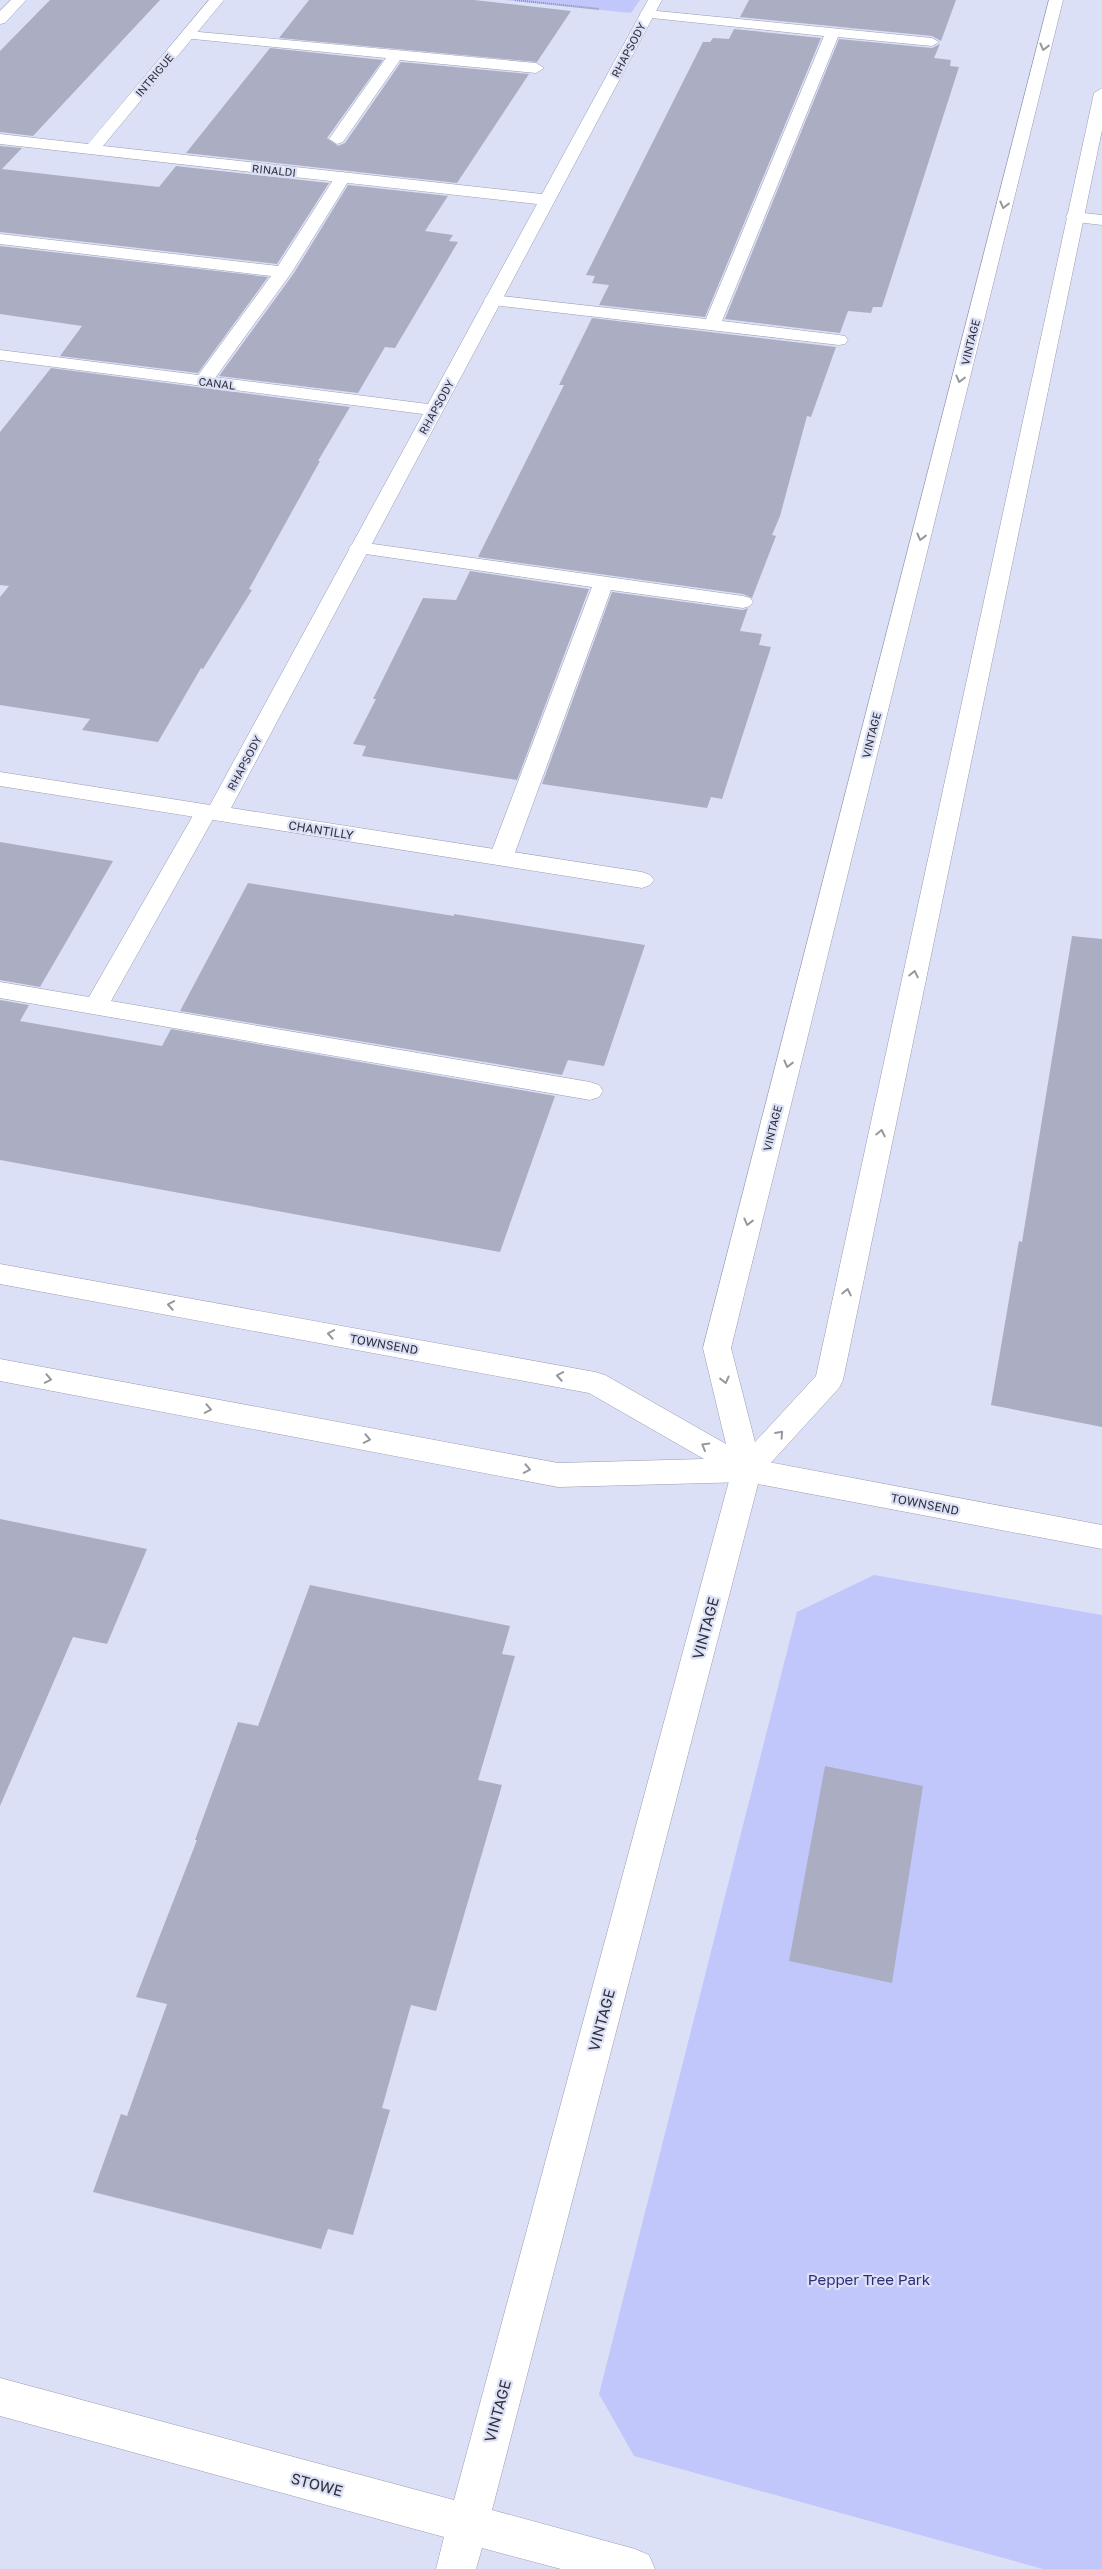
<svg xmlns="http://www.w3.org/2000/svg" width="1102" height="2569" viewBox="0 0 1102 2569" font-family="'Golos Text',sans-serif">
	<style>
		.green { fill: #c1c7fb }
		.building { fill: #abaec3 }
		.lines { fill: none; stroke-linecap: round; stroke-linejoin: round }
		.service-casing { stroke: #999cb0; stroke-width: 1 }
		.minor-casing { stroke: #999cb0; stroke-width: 1 }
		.tertiary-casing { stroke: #999cb0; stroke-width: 1 }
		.path { stroke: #8d90a0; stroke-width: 2; stroke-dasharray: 1 1; stroke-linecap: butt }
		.service { fill: #fff; fill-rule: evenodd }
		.minor { fill: #fff; fill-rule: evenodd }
		.tertiary { fill: #fff; fill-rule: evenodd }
		.oneway { stroke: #97989c }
		.labels { text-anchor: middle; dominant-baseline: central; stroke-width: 4.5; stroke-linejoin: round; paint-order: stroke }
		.far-street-label { font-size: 11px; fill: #2f3039; stroke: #dce0f6 }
		.street-label { font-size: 12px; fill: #2f3039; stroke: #dce0f6 }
		.near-street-label { font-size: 15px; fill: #2f3039; stroke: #dce0f6 }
		.near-park-label { font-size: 15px; fill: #2f2b7b; stroke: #dce0f6 }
	</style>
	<rect width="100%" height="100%" fill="#dce0f6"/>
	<path class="green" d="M 504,0 L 640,0 L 631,13 Z
		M 874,1575 L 1102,1615 L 1102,2569 L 1043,2569 L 634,2456 L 599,2394 L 797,1612 Z"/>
	<path class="building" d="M 50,0 L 160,0 L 33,136 L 0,132 L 0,51 Z
		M 309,0 L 474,0 L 571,11 L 537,62 L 279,38 Z
		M 749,0 L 956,0 L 941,41 L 932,36 L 740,17 Z
		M 734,29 L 821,38 L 705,317 L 599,305 L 609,285 L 592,283 L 595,276 L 586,275 L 703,42 L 710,42 L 713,38 L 729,39 Z
		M 839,39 L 932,48 L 940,44 L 934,58 L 951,60 L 950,66 L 959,67 L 882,307 L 873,307 L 871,313 L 848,311 L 840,333 L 725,319 Z
		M 270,48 L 383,60 L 327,138 L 338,146 L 345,143 L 401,62 L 529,74 L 457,183 L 186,153 Z
		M 0,146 L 22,148 L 2,169 L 159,187 L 176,166 L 329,183 L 277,264 L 0,232 Z
		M 348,185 L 448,196 L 425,231 L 453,235 L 449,241 L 458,242 L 395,348 L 385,347 L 358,393 L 219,376 L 294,273 Z
		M 0,246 L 268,277 L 198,373 L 60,356 L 82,326 L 0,314 Z
		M 592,318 L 836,347 L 811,417 L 807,416 L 780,516 L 772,535 L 776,536 L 752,598 L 743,594 L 478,557 L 564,385 L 559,385 Z
		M 51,368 L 350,407 L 318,461 L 320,461 L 249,589 L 252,590 L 203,669 L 201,668 L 158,742 L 82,730 L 90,719 L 0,705 L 0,597 L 9,586 L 0,585 L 0,432 Z
		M 470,571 L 589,589 L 517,780 L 362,756 L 366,746 L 353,744 L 376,699 L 373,699 L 423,598 L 456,600 Z
		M 612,592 L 743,610 L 748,608 L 740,631 L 762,634 L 759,645 L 771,647 L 722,799 L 711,797 L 707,808 L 542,784 Z
		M 0,842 L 113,861 L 40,987 L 0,980 Z
		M 248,883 L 454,916 L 454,914 L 645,945 L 604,1066 L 568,1060 L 562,1075 L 180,1011 Z
		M 1072,936 L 1102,939 L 1102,1427 L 991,1405 L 1019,1241 L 1022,1242 Z
		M 0,1000 L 29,1005 L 20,1021 L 162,1046 L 171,1029 L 555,1096 L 500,1252 L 0,1160 Z
		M 0,1519 L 147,1549 L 107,1644 L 73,1637 L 0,1806 Z
		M 310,1585 L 510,1626 L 502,1654 L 515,1656 L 478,1780 L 502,1785 L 436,2011 L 411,2005 L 382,2108 L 390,2110 L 353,2235 L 328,2229 L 321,2249 L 93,2192 L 121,2114 L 127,2116 L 167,2004 L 136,1997 L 197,1840 L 195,1840 L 238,1722 L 258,1726 Z
		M 825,1766 L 923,1786 L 892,1983 L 789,1961 Z"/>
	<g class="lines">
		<g class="service-casing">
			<path id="service" d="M 11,0 L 26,0 L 5,23 L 0,24 L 0,11 Z
				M 647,10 L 932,38 L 939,42 L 932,46 L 838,37 L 722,321 L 839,335 L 845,336 L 848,340 L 845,344 L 839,345 L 493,305 L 487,304 L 484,300 L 487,296 L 493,295 L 706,319 L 824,36 L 642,17 L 640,14 L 642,11 Z
				M 188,31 L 536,63 L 544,68 L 536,73 L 400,60 L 343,142 L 337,144 L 329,139 L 386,58 L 183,38 L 181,35 Z
				M 343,172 L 351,177 L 292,272 L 210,385 L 196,385 L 194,381 L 271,276 L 0,244 L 0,234 L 278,266 L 335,177 Z
				M 359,542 L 743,596 L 750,598 L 753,602 L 750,606 L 743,608 L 611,590 L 513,858 L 509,863 L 501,865 L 493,863 L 489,858 L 592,587 L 352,552 L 349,548 L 352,544 Z
				M 206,805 L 214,807 L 217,812 L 111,1001 L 590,1082 L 599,1085 L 603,1091 L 599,1097 L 590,1100 L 0,998 L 0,982 L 89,997 L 195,812 L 198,807 Z"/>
		</g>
		<g class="minor-casing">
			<path id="minor" d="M 209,0 L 224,0 L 103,146 L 542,194 L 648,0 L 662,0 L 231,808 L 642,872 L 650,875 L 654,880 L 650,885 L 642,888 L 0,786 L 0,772 L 210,805 L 423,414 L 0,360 L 0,350 L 428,404 L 537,204 L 0,144 L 0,134 L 88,144 Z
				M 1074,212 L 1102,215 L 1102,225 L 1068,221 L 1066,217 L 1068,213 Z
				M 747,1458 L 1102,1525 L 1102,1549 L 758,1484 L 492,2510 L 635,2549 L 649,2555 L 655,2569 L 561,2569 L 482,2548 L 476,2569 L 436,2569 L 444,2537 L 0,2416 L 0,2378 L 454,2500 L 732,1470 L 737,1462 Z"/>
		</g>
		<g class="tertiary-casing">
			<path id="tertiary" d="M 1049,0 L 1063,0 L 731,1348 L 755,1442 L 816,1376 L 1094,93 L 1102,88 L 1102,130 L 843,1380 L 839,1388 L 757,1478 L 747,1482 L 558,1487 L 0,1381 L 0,1359 L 558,1463 L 704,1459 L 589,1393 L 0,1284 L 0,1264 L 595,1372 L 605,1375 L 726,1444 L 703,1348 Z"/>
		</g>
		<path class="path" d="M 515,0 L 599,9"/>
		<use href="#service" class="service"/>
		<use href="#minor" class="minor"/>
		<use href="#tertiary" class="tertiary"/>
	</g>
	<defs><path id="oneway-chevron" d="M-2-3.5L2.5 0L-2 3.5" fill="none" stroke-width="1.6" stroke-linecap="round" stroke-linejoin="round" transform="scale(1.25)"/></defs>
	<g class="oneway">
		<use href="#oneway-chevron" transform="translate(1044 47) rotate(104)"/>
		<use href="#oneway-chevron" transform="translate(1004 205) rotate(104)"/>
		<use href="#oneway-chevron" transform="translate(960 379) rotate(104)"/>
		<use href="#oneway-chevron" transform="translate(921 537) rotate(104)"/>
		<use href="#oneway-chevron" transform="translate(914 974) rotate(-78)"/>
		<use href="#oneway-chevron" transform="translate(788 1064) rotate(104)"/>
		<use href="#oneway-chevron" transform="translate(881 1133) rotate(-78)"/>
		<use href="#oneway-chevron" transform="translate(748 1222) rotate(104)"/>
		<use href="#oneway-chevron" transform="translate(847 1292) rotate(-78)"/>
		<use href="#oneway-chevron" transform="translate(171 1305) rotate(-170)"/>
		<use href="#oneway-chevron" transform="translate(331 1334) rotate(-170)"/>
		<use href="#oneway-chevron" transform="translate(560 1376) rotate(-170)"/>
		<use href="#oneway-chevron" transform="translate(48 1379) rotate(11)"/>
		<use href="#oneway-chevron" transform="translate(725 1380) rotate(76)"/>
		<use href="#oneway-chevron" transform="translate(208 1409) rotate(11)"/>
		<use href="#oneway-chevron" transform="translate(780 1434) rotate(-48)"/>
		<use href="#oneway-chevron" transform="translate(367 1439) rotate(11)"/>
		<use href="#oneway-chevron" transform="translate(705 1446) rotate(-150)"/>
		<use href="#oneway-chevron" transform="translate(527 1469) rotate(11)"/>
	</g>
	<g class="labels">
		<g class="far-street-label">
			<text transform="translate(628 50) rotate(-62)">RHAPSODY</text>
			<text transform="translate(154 75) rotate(-50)">INTRIGUE</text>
			<text transform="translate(274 170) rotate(6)">RINALDI</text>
			<text transform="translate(970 342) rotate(-76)">VINTAGE</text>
			<text transform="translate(217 383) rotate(7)">CANAL</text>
			<text transform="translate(436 407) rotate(-61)">RHAPSODY</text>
			<text transform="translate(871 735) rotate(-76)">VINTAGE</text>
			<text transform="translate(244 763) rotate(-62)">RHAPSODY</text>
			<text transform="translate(772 1128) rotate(-76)">VINTAGE</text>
		</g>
		<g class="street-label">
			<text transform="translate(321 830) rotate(9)">CHANTILLY</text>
			<text transform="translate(384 1344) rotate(10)">TOWNSEND</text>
			<text transform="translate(925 1504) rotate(11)">TOWNSEND</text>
		</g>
		<g class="near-street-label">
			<text transform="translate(705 1628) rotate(-75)">VINTAGE</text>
			<text transform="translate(601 2020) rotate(-75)">VINTAGE</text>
			<text transform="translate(497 2411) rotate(-75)">VINTAGE</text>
			<text transform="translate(317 2484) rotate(15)">STOWE</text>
		</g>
		<g class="near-park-label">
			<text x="869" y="2279">Pepper Tree Park</text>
		</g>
	</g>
</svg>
